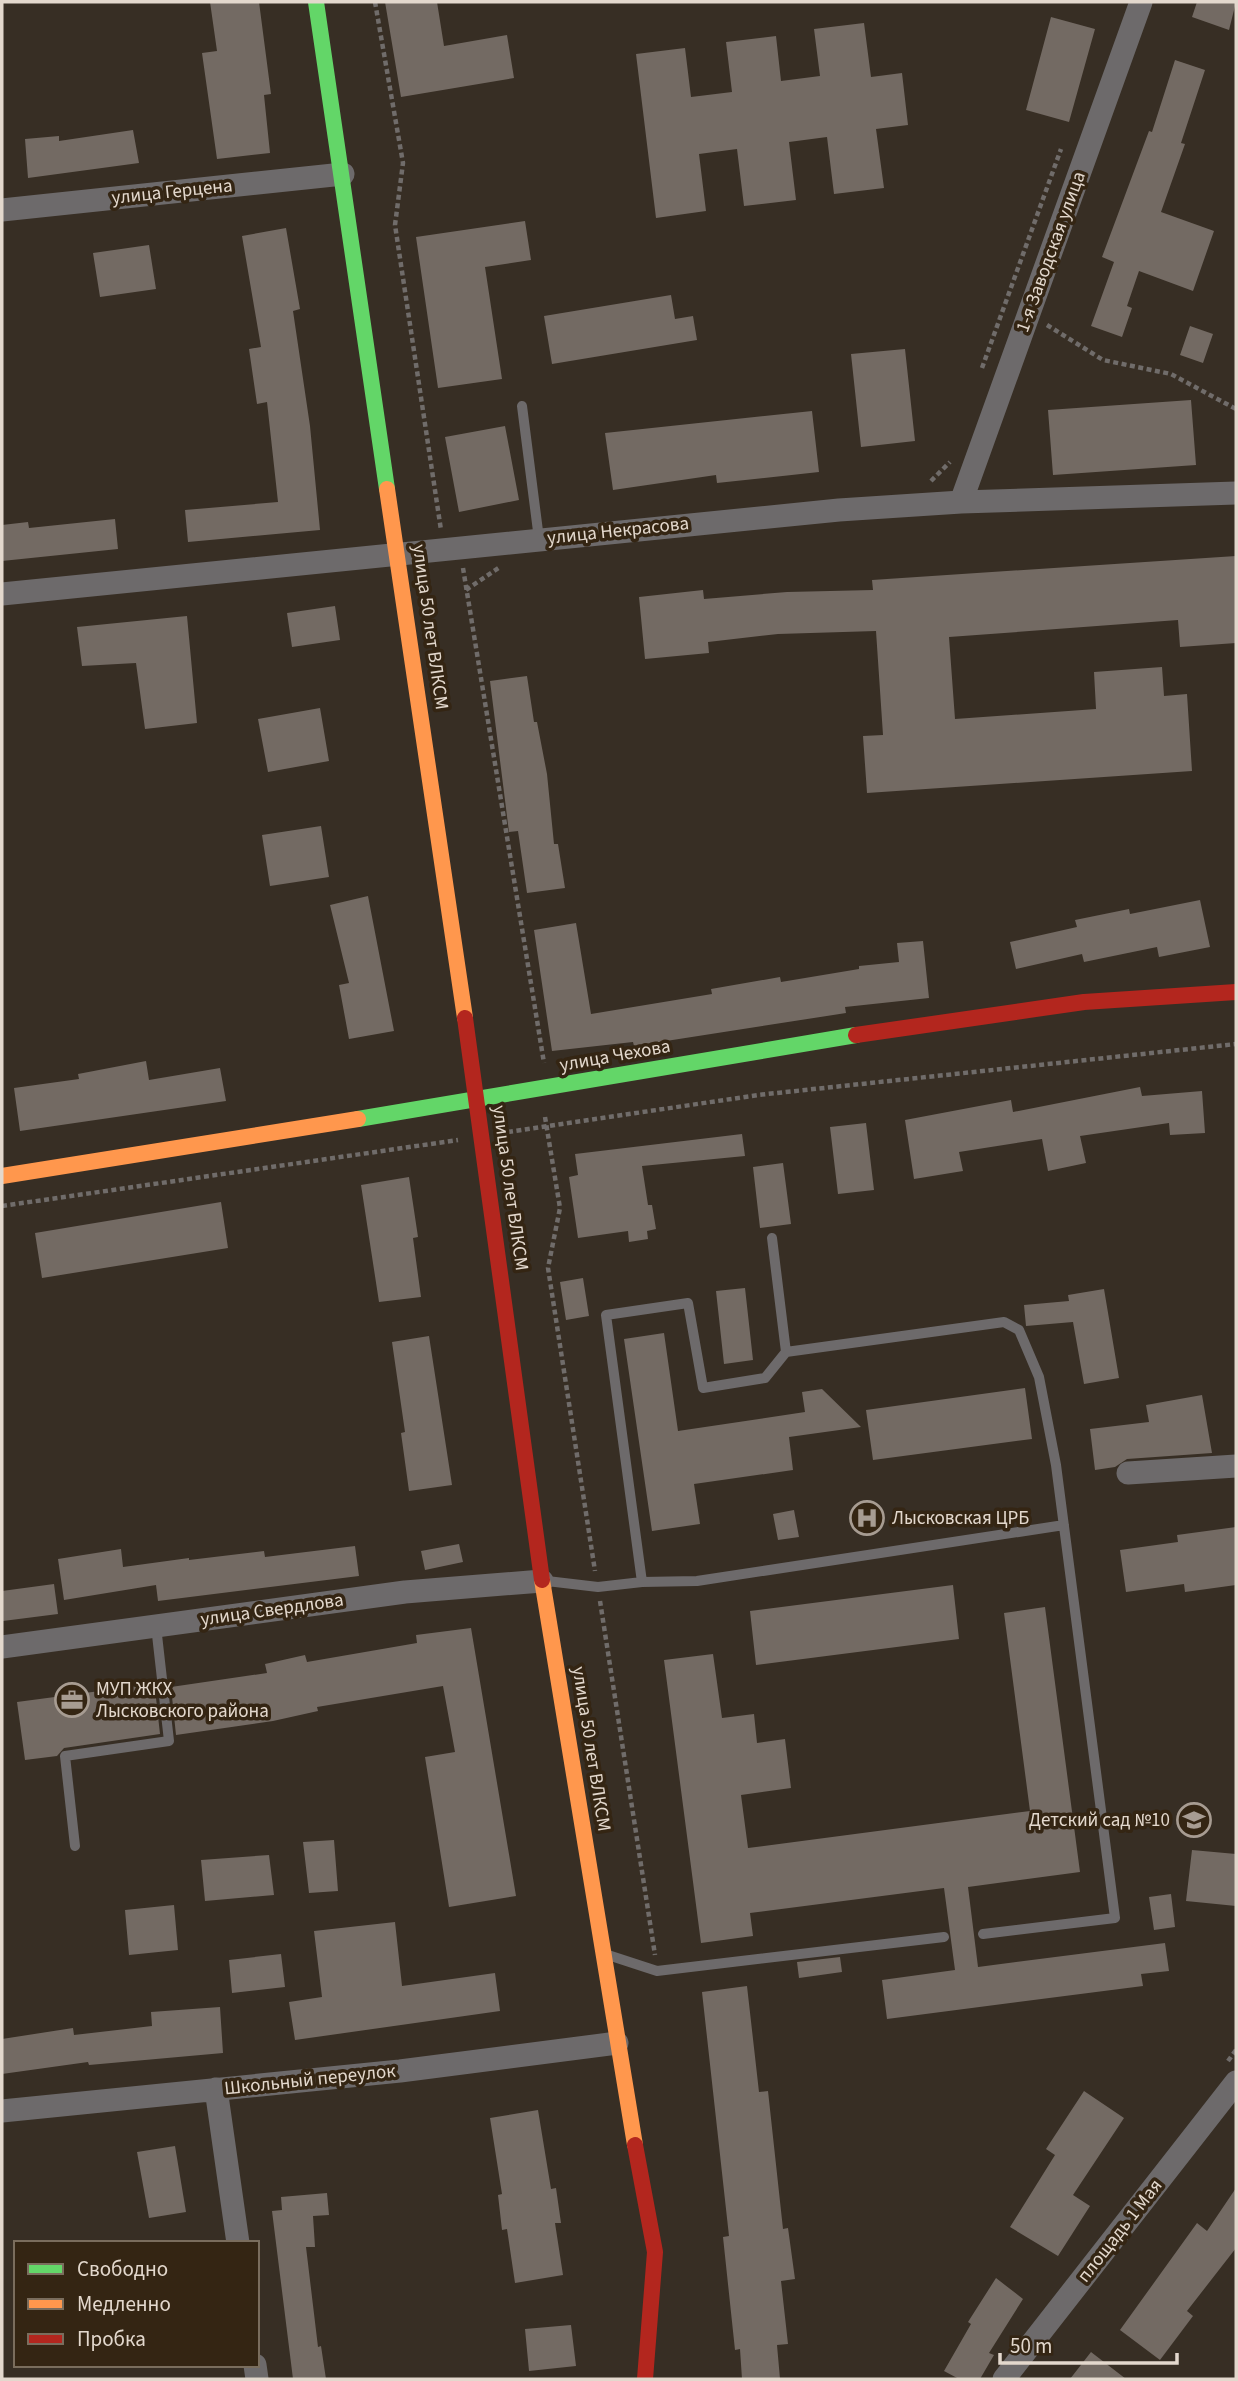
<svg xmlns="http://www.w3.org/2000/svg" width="1238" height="2381" viewBox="0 0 1238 2381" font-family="'Source Sans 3',sans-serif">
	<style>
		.building { fill: #736a63 }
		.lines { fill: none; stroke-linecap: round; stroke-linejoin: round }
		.path { stroke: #706c6a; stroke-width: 4.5; stroke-dasharray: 5 3.5; stroke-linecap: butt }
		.lane { stroke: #6d6a6b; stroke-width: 10 }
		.street { stroke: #6d6a6b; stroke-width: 23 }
		.fast { stroke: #63d668; stroke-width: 16 }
		.slow { stroke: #ff974d; stroke-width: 16 }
		.jam { stroke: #b3261e; stroke-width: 16 }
		.labels { text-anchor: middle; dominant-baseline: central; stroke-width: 7; stroke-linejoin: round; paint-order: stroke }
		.street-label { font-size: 19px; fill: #e3d8cd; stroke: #342513 }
		.poi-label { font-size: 19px; fill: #e3d8cd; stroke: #342513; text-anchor: start }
	</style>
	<rect width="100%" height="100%" fill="#372e24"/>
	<path class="building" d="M 210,2 L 259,2 L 271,94 L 264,95 L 270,153 L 217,159 L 202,53 L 217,51 Z
		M 385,2 L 437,2 L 444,46 L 507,35 L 514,78 L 401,97 Z
		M 1197,2 L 1236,2 L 1229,30 L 1192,17 Z
		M 1051,17 L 1095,29 L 1069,122 L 1026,110 Z
		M 864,23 L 871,77 L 902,73 L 908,125 L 876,129 L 884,188 L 834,194 L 827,137 L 789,142 L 796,200 L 744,206 L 737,149 L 699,154 L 706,211 L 656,218 L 636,54 L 685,48 L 691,97 L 732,92 L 726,42 L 776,36 L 781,81 L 820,76 L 814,29 Z
		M 1175,60 L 1205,70 L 1181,143 L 1185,144 L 1161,212 L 1214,231 L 1193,291 L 1139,271 L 1127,306 L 1132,308 L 1122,337 L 1091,326 L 1114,262 L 1102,257 L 1149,131 L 1152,132 Z
		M 133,130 L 139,163 L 28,178 L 25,139 L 59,136 L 59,141 Z
		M 525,221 L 531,260 L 485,267 L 502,379 L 438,388 L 416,237 Z
		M 286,228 L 300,309 L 293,311 L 310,426 L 320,530 L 188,542 L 185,510 L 278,502 L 267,402 L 257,404 L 249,349 L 261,347 L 242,236 Z
		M 149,245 L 156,289 L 100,297 L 93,253 Z
		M 671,295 L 675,319 L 693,316 L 697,340 L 552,364 L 544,316 Z
		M 1190,326 L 1213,334 L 1203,363 L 1180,355 Z
		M 905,349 L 915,441 L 861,447 L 851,354 Z
		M 1191,400 L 1196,465 L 1053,475 L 1048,410 Z
		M 812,411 L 819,472 L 717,483 L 716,475 L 613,490 L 605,433 Z
		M 505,426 L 519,500 L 459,512 L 445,437 Z
		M 115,519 L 118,549 L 2,561 L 2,525 L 28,522 L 29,528 Z
		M 1236,556 L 1236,643 L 1180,647 L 1178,620 L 949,637 L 955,719 L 1096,709 L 1094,672 L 1162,667 L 1164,696 L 1187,694 L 1192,771 L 867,793 L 863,736 L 883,735 L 876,631 L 778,634 L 708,642 L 709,653 L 645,659 L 639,597 L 703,590 L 704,599 L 787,592 L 873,590 L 872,580 Z
		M 335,606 L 340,640 L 292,647 L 287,613 Z
		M 187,616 L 197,723 L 145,729 L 136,663 L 82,666 L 77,627 Z
		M 527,676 L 534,722 L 537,722 L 547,774 L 554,844 L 558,844 L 565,888 L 527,893 L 518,831 L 509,832 L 490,681 Z
		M 320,708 L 329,761 L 268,772 L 258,719 Z
		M 321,826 L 329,877 L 270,886 L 262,835 Z
		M 368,896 L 394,1031 L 349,1039 L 339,985 L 349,983 L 330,905 Z
		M 1200,900 L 1210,947 L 1159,957 L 1157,947 L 1084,962 L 1082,954 L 1016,969 L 1010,942 L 1077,927 L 1075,920 L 1129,909 L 1130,914 Z
		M 576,923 L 591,1014 L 712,994 L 711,989 L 780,977 L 781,982 L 859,969 L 859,966 L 899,962 L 897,943 L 923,941 L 929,998 L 845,1007 L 846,1013 L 634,1046 L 633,1042 L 552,1051 L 534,930 Z
		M 146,1061 L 149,1080 L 220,1068 L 226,1101 L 20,1131 L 14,1088 L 79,1079 L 78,1074 Z
		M 1140,1087 L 1142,1096 L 1202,1091 L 1205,1133 L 1170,1135 L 1169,1123 L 1080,1136 L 1086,1163 L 1048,1171 L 1042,1139 L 959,1152 L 963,1171 L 914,1179 L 905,1120 L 1011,1100 L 1013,1112 Z
		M 866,1123 L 874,1190 L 838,1194 L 830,1127 Z
		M 742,1134 L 745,1156 L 642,1166 L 648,1205 L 652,1205 L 656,1229 L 647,1231 L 648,1239 L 629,1242 L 628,1231 L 578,1238 L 569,1177 L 578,1175 L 575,1154 Z
		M 783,1163 L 791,1224 L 760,1228 L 753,1167 Z
		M 409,1177 L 418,1237 L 413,1238 L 421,1297 L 379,1302 L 361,1185 Z
		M 221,1202 L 228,1248 L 42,1278 L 35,1233 Z
		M 583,1278 L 589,1316 L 566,1320 L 560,1282 Z
		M 745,1288 L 753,1360 L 724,1364 L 716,1291 Z
		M 1104,1289 L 1119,1378 L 1084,1384 L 1073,1322 L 1026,1326 L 1024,1305 L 1069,1301 L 1068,1295 Z
		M 664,1333 L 678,1431 L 805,1412 L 802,1392 L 822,1389 L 861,1427 L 789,1437 L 793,1470 L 694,1484 L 700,1524 L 652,1531 L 624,1339 Z
		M 429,1336 L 452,1485 L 409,1491 L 401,1433 L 405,1432 L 392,1342 Z
		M 1025,1388 L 1032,1439 L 873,1460 L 866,1410 Z
		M 1202,1395 L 1212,1453 L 1127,1459 L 1115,1467 L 1095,1470 L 1090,1429 L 1149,1422 L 1146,1405 Z
		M 794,1510 L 799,1537 L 778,1540 L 773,1514 Z
		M 1236,1527 L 1236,1585 L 1185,1592 L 1184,1584 L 1126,1592 L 1120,1550 L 1178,1542 L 1177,1535 Z
		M 459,1544 L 463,1562 L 425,1570 L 421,1551 Z
		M 355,1546 L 359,1576 L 158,1601 L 156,1585 L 64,1600 L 58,1559 L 121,1549 L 123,1567 L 189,1558 L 189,1560 L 264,1551 L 265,1557 Z
		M 54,1584 L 58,1614 L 3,1621 L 2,1591 Z
		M 953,1585 L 959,1639 L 756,1665 L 750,1611 Z
		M 1045,1607 L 1080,1872 L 968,1887 L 978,1967 L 1165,1943 L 1169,1971 L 1141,1974 L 1143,1986 L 887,2019 L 882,1980 L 955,1970 L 944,1888 L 750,1913 L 753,1936 L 701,1943 L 664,1660 L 713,1654 L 722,1718 L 754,1714 L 757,1743 L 785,1739 L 791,1788 L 741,1795 L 748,1848 L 1030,1811 L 1004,1613 Z
		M 471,1628 L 516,1896 L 449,1907 L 425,1757 L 455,1752 L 443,1686 L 317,1707 L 318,1711 L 273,1721 L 176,1735 L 171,1687 L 267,1673 L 265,1664 L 305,1655 L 307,1662 L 417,1643 L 416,1635 Z
		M 145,1685 L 145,1691 L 155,1689 L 160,1734 L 64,1748 L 57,1756 L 25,1760 L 17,1702 Z
		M 334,1840 L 338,1891 L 309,1893 L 303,1842 Z
		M 1192,1850 L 1236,1854 L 1236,1906 L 1186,1901 Z
		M 269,1855 L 274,1895 L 205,1901 L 201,1860 Z
		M 1171,1894 L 1175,1927 L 1154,1930 L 1149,1897 Z
		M 174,1905 L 178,1950 L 129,1955 L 125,1910 Z
		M 395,1922 L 402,1986 L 495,1973 L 500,2011 L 295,2040 L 289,2002 L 322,1997 L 314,1931 Z
		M 281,1954 L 285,1987 L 232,1993 L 229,1960 Z
		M 840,1957 L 842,1972 L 799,1978 L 797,1962 Z
		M 747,1986 L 759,2092 L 768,2091 L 783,2229 L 788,2228 L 795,2279 L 781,2281 L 788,2344 L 777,2345 L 780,2379 L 742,2379 L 740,2349 L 735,2350 L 723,2237 L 729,2236 L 702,1992 Z
		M 220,2007 L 223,2053 L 89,2065 L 88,2062 L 2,2074 L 2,2039 L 73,2028 L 74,2035 L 152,2026 L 151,2012 Z
		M 1084,2091 L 1124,2118 L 1073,2195 L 1090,2206 L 1058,2256 L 1010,2227 L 1055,2155 L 1046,2149 Z
		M 538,2110 L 551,2189 L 556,2188 L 561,2223 L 555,2223 L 563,2275 L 515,2283 L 507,2229 L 502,2230 L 498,2195 L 502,2194 L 490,2118 Z
		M 175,2146 L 186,2212 L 149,2218 L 137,2152 Z
		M 1236,2188 L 1236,2248 L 1187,2311 L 1193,2316 L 1160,2360 L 1120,2330 L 1197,2223 L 1207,2231 Z
		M 327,2193 L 329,2215 L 313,2216 L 315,2247 L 306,2247 L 318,2347 L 321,2346 L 326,2379 L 293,2379 L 272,2211 L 282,2210 L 281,2197 Z
		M 996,2278 L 1023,2299 L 989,2353 L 994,2355 L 980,2379 L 959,2379 L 944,2371 L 971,2324 L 968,2322 Z
		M 571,2325 L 576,2366 L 529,2371 L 525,2329 Z
		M 1091,2352 L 1126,2379 L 1070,2379 Z"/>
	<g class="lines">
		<path class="path" d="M 375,2 L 403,163 L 395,225 L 441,530
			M 1047,325 L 1103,360 L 1171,374 L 1236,409
			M 982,368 L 1061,149
			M 931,481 L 950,462
			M 463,568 L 544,1063
			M 466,590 L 500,567
			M 545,1117 L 560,1208 L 548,1268 L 595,1571
			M 508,1132 L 758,1095 L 1236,1044
			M 2,1206 L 458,1140
			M 600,1601 L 655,1955
			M 1228,2061 L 1236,2050"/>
		<path class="lane" d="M 522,406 L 539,539
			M 772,1238 L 786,1352
			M 547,1581 L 598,1587 L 642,1582 L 697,1581 L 1064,1525
			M 642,1582 L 606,1315 L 688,1303 L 703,1388 L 765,1378 L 786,1352 L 1004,1322 L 1019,1330 L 1039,1377 L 1056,1465 L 1115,1918 L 983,1934
			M 75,1846 L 65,1756 L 169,1741 L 156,1626
			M 608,1955 L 657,1971 L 944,1937"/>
		<path class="street" d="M 2,210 L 343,174
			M 961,502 L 1141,2
			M 2,594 L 839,510 L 961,502 L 1236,493
			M 1128,1473 L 1236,1466
			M 2,1647 L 405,1592 L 542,1581
			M 216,2089 L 238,2243
			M 2,2111 L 400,2071 L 617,2043
			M 255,2365 L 257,2379
			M 1004,2379 L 1236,2082"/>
		<path class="fast" d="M 316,2 L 387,489
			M 358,1119 L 856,1035"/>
		<path class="slow" d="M 387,489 L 465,1018
			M 2,1176 L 358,1119
			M 542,1580 L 635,2145"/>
		<path class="jam" d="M 465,1018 L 542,1580
			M 856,1035 L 1084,1002 L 1236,992
			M 635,2145 L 655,2252 L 645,2379"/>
	</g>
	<defs>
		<g id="hospital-ring" transform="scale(1.75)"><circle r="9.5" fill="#342513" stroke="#a79c92" stroke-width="1.5"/><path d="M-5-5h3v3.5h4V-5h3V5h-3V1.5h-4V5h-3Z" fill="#a79c92"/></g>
		<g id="office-ring" transform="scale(1.75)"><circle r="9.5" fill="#342513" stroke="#a79c92" stroke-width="1.5"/><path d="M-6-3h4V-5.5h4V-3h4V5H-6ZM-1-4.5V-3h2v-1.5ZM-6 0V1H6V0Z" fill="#a79c92"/></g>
		<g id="school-ring" transform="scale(1.75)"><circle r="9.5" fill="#342513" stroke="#a79c92" stroke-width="1.5"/><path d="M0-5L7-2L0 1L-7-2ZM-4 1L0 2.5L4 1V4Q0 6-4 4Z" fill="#a79c92"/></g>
	</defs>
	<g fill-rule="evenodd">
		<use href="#hospital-ring" x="867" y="1518"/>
		<use href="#office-ring" x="72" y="1700"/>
		<use href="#school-ring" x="1194" y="1820"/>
	</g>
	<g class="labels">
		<g class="street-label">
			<text transform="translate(172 192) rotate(-6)">улица Герцена</text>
			<text transform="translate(1051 252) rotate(-70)">1-я Заводская улица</text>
			<text transform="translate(618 531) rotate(-6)">улица Некрасова</text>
			<text transform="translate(430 627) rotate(82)">улица 50 лет ВЛКСМ</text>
			<text transform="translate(615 1056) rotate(-10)">улица Чехова</text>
			<text transform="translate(510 1188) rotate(82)">улица 50 лет ВЛКСМ</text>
			<text transform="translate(272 1610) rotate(-8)">улица Свердлова</text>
			<text transform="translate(591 1749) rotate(81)">улица 50 лет ВЛКСМ</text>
			<text transform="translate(310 2080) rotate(-6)">Школьный переулок</text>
			<text transform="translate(1120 2231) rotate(-52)">площадь 1 Мая</text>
		</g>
		<g class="poi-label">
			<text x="892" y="1518">Лысковская ЦРБ</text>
			<text x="96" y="1689">МУП ЖКХ<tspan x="96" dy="22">Лысковского района</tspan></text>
			<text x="1170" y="1820" text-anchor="end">Детский сад №10</text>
		</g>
	</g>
	<rect width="1238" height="2381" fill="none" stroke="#e3d8cd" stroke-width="7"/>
	<rect x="14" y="2241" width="245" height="126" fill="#342513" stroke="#7a6d5d" stroke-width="2"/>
	<rect x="28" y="2264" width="35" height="10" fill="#63d668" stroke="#7a6d5d" stroke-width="2"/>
	<text x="77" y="2276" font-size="21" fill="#e3d8cd">Свободно</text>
	<rect x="28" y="2299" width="35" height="10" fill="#ff974d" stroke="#7a6d5d" stroke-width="2"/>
	<text x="77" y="2311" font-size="21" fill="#e3d8cd">Медленно</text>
	<rect x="28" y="2334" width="35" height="10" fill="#b3261e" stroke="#7a6d5d" stroke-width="2"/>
	<text x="77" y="2346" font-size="21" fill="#e3d8cd">Пробка</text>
	<path d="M1000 2353v10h177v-10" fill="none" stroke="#e3d8cd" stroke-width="3.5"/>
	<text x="1010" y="2353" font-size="21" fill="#e3d8cd" stroke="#342513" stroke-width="5" paint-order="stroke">50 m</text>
</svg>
